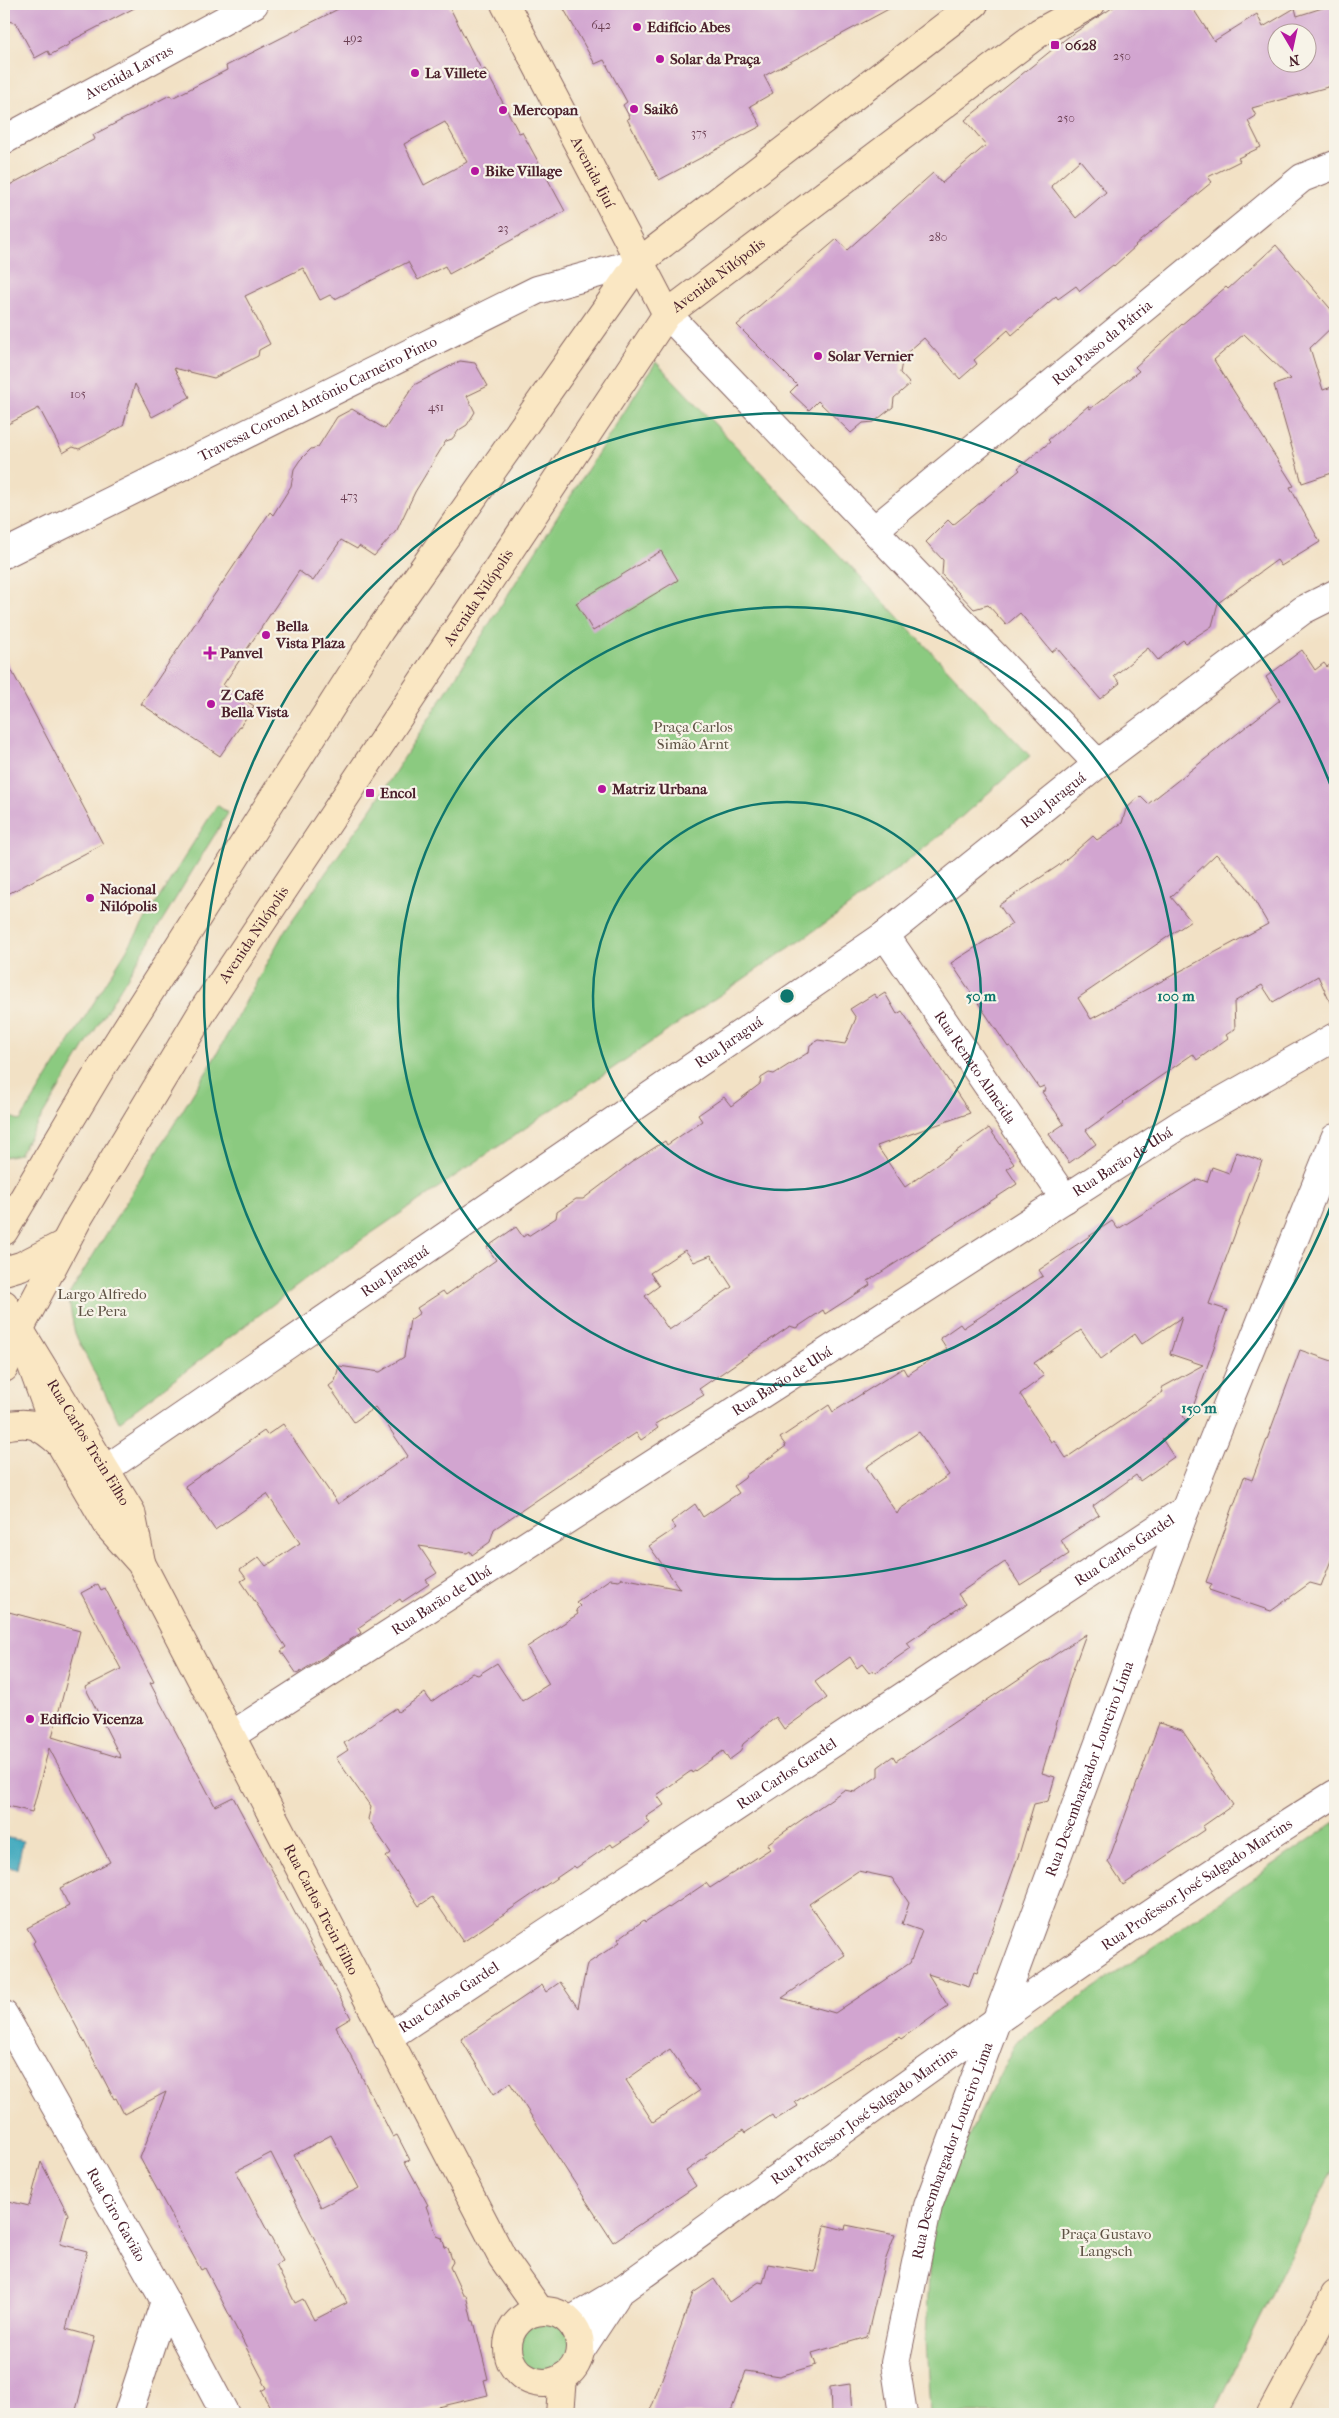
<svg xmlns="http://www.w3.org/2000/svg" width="1339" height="2418" viewBox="0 0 1339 2418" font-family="'IM FELL French Canon',serif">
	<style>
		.green { fill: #8bca80; stroke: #6a7456 }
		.water { fill: #3da8bd; stroke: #446474 }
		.building { fill: #d2a5d0; fill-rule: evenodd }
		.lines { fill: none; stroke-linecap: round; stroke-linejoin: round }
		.street-casing { stroke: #856361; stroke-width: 30 }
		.secondary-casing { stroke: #856361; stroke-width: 30 }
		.street { stroke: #fff; stroke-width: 28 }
		.secondary { stroke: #fae7c3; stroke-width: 28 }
		.ring { fill: none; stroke: #0f766e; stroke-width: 2.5 }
		.poi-dot { fill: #b5179e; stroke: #f7f3e8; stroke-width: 2 }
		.labels { text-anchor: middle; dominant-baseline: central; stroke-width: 4.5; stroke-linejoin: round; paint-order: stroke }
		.number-label { font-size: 12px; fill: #6c4054 }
		.poi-label { font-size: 15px; font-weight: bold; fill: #4a1f2b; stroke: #f7f3e8; text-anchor: start }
		.street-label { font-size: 15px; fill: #4a1f2b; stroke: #f7f3e8 }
		.park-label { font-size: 15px; fill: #5e5244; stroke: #f7f3e8 }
		.centre { fill: #0f766e; stroke: #f7f3e8; stroke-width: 2.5 }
		.ring-label { font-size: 15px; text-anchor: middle; font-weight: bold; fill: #0f766e; stroke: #f7f3e8; stroke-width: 4.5; stroke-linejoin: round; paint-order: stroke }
	</style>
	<rect width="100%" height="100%" fill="#f7f3e8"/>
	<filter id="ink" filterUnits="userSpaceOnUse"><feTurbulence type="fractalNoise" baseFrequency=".02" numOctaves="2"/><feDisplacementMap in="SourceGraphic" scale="10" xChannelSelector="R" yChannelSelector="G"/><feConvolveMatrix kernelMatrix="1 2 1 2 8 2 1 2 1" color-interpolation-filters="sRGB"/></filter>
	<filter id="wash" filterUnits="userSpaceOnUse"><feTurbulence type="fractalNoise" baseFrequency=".0096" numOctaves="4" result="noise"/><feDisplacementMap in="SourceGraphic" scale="20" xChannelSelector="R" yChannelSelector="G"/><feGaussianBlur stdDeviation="1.12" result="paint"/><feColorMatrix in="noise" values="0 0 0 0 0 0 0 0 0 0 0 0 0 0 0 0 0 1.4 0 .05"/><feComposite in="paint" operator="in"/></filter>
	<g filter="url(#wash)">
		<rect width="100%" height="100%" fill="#f2e1c5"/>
		<path class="green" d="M 656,362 L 1030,756 L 942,834 L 843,911 L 322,1267 L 119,1422 L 75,1334 L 68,1296 L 210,1066 L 285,930 L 374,805 Z
			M 217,805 L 228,813 L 19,1154 L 4,1157 L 4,1113 L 20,1121 Z
			M 1335,1822 L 1335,2166 L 1212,2414 L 930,2414 L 926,2339 L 932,2208 L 1016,2042 Z
			M517 2347a27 27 0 1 1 54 0a27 27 0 1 1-54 0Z"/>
		<path class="water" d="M 4,1837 L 23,1841 L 17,1869 L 4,1866 Z"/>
		<g id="blocks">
			<path class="building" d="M 4,4 L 142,4 L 69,42 L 70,44 L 50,55 L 48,51 L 35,58 L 16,23 L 4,20 Z
				M 348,4 L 448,4 L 482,71 L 485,69 L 519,133 L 522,132 L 565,211 L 449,274 L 445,266 L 418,280 L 408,262 L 335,299 L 330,295 L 320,300 L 303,268 L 245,296 L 270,344 L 259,350 L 258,356 L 214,378 L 174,368 L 190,397 L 152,417 L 135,384 L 123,426 L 79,449 L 73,447 L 63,453 L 39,408 L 4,426 L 4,188 L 95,139 L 93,135 L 170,95 L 172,98 L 227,70 L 226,66 ZM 445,122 L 467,162 L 424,185 L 404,144 Z
				M 561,4 L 898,4 L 764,76 L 773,93 L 750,106 L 761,126 L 659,180 L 627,119 L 630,118 L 623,105 L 627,102 L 604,60 L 595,64 Z
				M 1118,4 L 1190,4 L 1214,41 L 1257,14 L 1263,27 L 1295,8 L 1297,16 L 1335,4 L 1335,85 L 1252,108 L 1256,116 L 1248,121 L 1261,147 L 1238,158 L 1240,161 L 1208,177 L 1212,182 L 1135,245 L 1136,246 L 1114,266 L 1113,265 L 1080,291 L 1076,286 L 1058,299 L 1056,296 L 1012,335 L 1008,330 L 974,360 L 977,364 L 960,379 L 924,338 L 903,356 L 900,373 L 910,384 L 894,398 L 893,407 L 874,422 L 863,423 L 851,433 L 818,401 L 809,410 L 790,392 L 797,385 L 737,325 L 837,239 L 847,250 L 933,173 L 942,183 L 986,145 L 965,120 L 1068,37 ZM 1276,32 L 1306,32 L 1306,62 L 1276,62 ZM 1080,160 L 1106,192 L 1076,218 L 1051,186 Z
				M 1276,245 L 1335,314 L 1335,324 L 1310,348 L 1323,390 L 1335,386 L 1335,472 L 1302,483 L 1274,385 L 1291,379 L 1244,334 L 1214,360 L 1294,486 L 1290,487 L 1320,542 L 1281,566 L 1277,560 L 1218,603 L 1212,626 L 1186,643 L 1183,640 L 1158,660 L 1148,648 L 1114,676 L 1120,683 L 1100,699 L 1057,648 L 1052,652 L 1020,613 L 1006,625 L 988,605 L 974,609 L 942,575 L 943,560 L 926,542 L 948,520 L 953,525 L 1020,470 L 1018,468 L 1050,442 L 1048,440 L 1088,406 L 1090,409 L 1139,371 L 1135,367 L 1181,325 L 1226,287 L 1228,289 Z
				M 460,361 L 475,363 L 488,386 L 467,396 L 475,412 L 467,425 L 459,430 L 452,439 L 446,441 L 415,492 L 397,530 L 374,556 L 359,546 L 357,549 L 341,540 L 313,581 L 299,571 L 223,685 L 254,706 L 220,756 L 141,704 L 270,512 L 273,515 L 291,486 L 294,469 L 300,460 L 311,449 L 318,447 L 337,417 L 352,409 L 385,429 L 414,385 Z
				M 661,551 L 678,580 L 593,631 L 576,603 Z
				M 1302,650 L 1315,670 L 1324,663 L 1327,667 L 1335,661 L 1335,1013 L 1318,976 L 1273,1002 L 1262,985 L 1234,1002 L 1235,1029 L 1226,1035 L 1228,1038 L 1197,1060 L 1193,1054 L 1123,1102 L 1124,1103 L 1086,1130 L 1096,1144 L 1069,1163 L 1049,1134 L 1064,1124 L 1042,1092 L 1046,1090 L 1044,1086 L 1039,1088 L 1010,1046 L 1008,1047 L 951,963 L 1012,924 L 999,905 L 1058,866 L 1093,836 L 1097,840 L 1122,823 L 1126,809 L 1140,796 L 1148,804 L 1280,700 L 1266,677 ZM 1216,854 L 1246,886 L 1268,924 L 1091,1019 L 1078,998 L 1191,921 L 1171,897 Z
				M 4,656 L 103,844 L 4,896 Z
				M 885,993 L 897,1014 L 902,1011 L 970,1113 L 877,1146 L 905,1187 L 989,1128 L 1014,1164 L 1007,1169 L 1017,1184 L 868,1281 L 870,1285 L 825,1314 L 823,1310 L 796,1328 L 790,1326 L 699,1389 L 704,1395 L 655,1424 L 658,1428 L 641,1440 L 636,1433 L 494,1529 L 490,1542 L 472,1555 L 470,1551 L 467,1553 L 419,1546 L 437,1573 L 426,1580 L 429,1584 L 402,1602 L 400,1599 L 358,1628 L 361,1633 L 297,1674 L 281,1651 L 286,1647 L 241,1581 L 246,1578 L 240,1570 L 259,1557 L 266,1566 L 300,1543 L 267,1494 L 215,1530 L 185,1486 L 264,1431 L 267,1435 L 283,1424 L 338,1504 L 408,1456 L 375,1407 L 354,1422 L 329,1386 L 335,1381 L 339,1366 L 380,1372 L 404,1357 L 410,1320 L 420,1313 L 417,1308 L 443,1291 L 446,1295 L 496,1260 L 487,1247 L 516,1227 L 523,1237 L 527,1234 L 528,1236 L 556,1218 L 557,1212 L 576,1199 L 583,1199 L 632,1162 L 665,1141 L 667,1145 L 702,1121 L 698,1115 L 724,1097 L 731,1106 L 760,1084 L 761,1078 L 769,1073 L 774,1074 L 809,1052 L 810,1045 L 818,1040 L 845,1044 L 856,1018 L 850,1009 L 874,994 L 877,998 ZM 685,1250 L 694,1262 L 711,1255 L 732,1287 L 669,1330 L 645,1296 L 659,1286 L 650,1273 Z
				M 1236,1152 L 1262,1161 L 1209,1304 L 1227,1310 L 1193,1407 L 1182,1413 L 1186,1422 L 1162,1439 L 1174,1457 L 1140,1481 L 1136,1475 L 1093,1506 L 1099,1515 L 1061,1540 L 1069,1554 L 1020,1585 L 1005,1562 L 958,1594 L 965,1604 L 907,1643 L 911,1648 L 875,1673 L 873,1670 L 869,1673 L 862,1664 L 857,1668 L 850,1657 L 815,1682 L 827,1698 L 784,1729 L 776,1717 L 743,1744 L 740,1752 L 729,1760 L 723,1751 L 692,1773 L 691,1771 L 657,1795 L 664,1805 L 646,1817 L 650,1823 L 613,1847 L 611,1844 L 576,1868 L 574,1866 L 463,1942 L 432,1897 L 419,1906 L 386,1857 L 391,1853 L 368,1819 L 371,1807 L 336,1758 L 348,1750 L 344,1743 L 396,1708 L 398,1712 L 425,1693 L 431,1702 L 472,1673 L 478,1675 L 497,1663 L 522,1701 L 549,1684 L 527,1647 L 578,1614 L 576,1610 L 580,1606 L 576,1602 L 610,1579 L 619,1580 L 622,1578 L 680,1589 L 649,1546 L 676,1528 L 671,1522 L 695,1504 L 703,1517 L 739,1493 L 734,1486 L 745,1478 L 746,1475 L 786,1446 L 780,1438 L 829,1405 L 833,1412 L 903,1368 L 907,1375 L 947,1349 L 940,1338 L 960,1324 L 963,1328 L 1043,1276 L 1039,1270 L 1112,1221 L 1118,1229 L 1198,1179 L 1207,1182 L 1212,1167 L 1229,1173 ZM 1182,1317 L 1170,1354 L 1203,1365 L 1161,1388 L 1163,1392 L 1066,1458 L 1054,1440 L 1051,1442 L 1020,1394 L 1044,1376 L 1034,1363 L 1081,1330 L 1101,1359 L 1135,1334 L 1142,1344 ZM 919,1432 L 949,1475 L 900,1509 L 897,1514 L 866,1467 Z
				M 1300,1350 L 1335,1362 L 1335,1550 L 1321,1586 L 1310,1583 L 1271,1611 L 1209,1590 L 1212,1584 L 1206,1582 L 1244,1477 L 1252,1480 Z
				M 98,1584 L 101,1590 L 105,1588 L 154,1682 L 150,1683 L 215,1806 L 233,1797 L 351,2018 L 336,2027 L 393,2137 L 397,2135 L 410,2160 L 405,2162 L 428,2205 L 426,2206 L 437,2236 L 442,2238 L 445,2247 L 448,2248 L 453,2262 L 450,2267 L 463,2295 L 466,2295 L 472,2321 L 474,2321 L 488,2379 L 484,2380 L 488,2395 L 408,2414 L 274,2414 L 261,2391 L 266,2388 L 262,2381 L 263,2380 L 205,2268 L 201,2270 L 140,2158 L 166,2092 L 124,2114 L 116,2098 L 114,2099 L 33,1943 L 35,1941 L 27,1928 L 69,1906 L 60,1888 L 110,1862 L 49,1748 L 32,1812 L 4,1805 L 4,1634 L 9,1612 L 80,1631 L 52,1737 L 121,1758 L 85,1687 L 121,1669 L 81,1593 ZM 331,2135 L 359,2188 L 321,2207 L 294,2155 ZM 271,2153 L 347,2303 L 314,2320 L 303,2299 L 295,2303 L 276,2265 L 283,2261 L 236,2171 Z
				M 1086,1634 L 1070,1678 L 1042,1773 L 1055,1777 L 1048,1801 L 1034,1804 L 1020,1851 L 977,1973 L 974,1972 L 969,1987 L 928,1974 L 948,2006 L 901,2039 L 899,2037 L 795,2102 L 798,2106 L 775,2120 L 772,2115 L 745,2133 L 743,2130 L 705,2155 L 707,2157 L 686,2171 L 696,2186 L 613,2242 L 510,2083 L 494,2094 L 461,2039 L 542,1985 L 546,1992 L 560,1982 L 578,2008 L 587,1964 L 620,1942 L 618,1939 L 644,1920 L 645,1922 L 668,1907 L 669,1908 L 706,1883 L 710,1888 L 770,1849 L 767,1844 L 844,1790 L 855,1792 L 878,1776 L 878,1767 L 893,1756 L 896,1761 ZM 858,1871 L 892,1878 L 909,1903 L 902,1924 L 922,1931 L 910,1963 L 835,2013 L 782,1998 L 845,1955 L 809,1904 ZM 670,2049 L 699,2091 L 653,2122 L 626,2080 Z
				M 1159,1723 L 1182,1730 L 1233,1805 L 1203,1826 L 1205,1830 L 1123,1885 L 1108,1862 Z
				M 41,2162 L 68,2214 L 60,2244 L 87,2251 L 66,2329 L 95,2337 L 75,2414 L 26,2414 L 4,2408 L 4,2200 L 29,2206 Z
				M 825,2225 L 845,2230 L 846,2225 L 895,2235 L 885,2261 L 867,2337 L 812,2353 L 816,2365 L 779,2376 L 746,2371 L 730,2414 L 661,2414 L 651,2409 L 693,2293 L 714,2279 L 729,2302 L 759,2282 L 763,2283 L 768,2264 L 815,2272 Z
				M 850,2384 L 852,2414 L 831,2414 L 830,2387 Z"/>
		</g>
	</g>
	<g filter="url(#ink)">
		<use href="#blocks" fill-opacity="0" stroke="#856361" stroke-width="1"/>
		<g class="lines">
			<g class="street-casing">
				<g id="street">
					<path id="s1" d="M 4,140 L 254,4"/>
					<path d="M 667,314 L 1098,764"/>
					<path id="s2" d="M 874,530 L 1302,178 L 1335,165"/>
					<path id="s3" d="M 4,554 L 537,290 L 639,262"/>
					<path id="s4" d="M 885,935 L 1065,1199"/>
					<path id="s5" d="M 106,1469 L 885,935 L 1098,764 L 1303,610 L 1335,594"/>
					<path id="s6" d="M 232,1735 L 1181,1124 L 1335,1037"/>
					<path id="s7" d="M 4,2015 L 165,2301 L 225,2414"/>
					<path id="s8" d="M 387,2038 L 1185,1510"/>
					<path id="s9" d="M 570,2321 L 620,2291 C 856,2122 1089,1948 1335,1794"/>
					<path d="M 580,2351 L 615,2298"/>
					<path d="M 128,2414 L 165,2301"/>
					<path id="s10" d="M 903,2414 L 895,2363 L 928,2206 L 1185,1510 L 1335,1138"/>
				</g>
			</g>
			<g class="secondary-casing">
				<g id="secondary">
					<path id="s11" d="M 505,4 L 667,314"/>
					<path d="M 4,1231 L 100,1070 L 380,630 L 639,262 L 974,4"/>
					<path d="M 4,1271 L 21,1266 L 64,1244"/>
					<path id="s12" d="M 4,1304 L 131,1512 L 141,1562"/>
					<path id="s13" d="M 19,1330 L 60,1443 L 109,1527 L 141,1563 L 502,2257 L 540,2311"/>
					<path id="s14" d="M 4,1368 L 19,1330 L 79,1217 L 204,1009 L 667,314 L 1040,32 L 1091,4"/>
					<path d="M 4,1426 C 32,1420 39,1425 60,1443"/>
					<circle cx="544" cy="2347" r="36"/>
					<path d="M 560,2414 L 563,2377"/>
					<path d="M 1271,2414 L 1335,2295"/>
				</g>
			</g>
			<use href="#street" class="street"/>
			<use href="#secondary" class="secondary"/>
		</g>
	</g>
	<g class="ring">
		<circle cx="787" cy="996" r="194"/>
		<circle cx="787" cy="996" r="389"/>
		<path d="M1335 1195A583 583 0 1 1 1335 797"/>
	</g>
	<g class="poi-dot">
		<circle cx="637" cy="27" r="5"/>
		<rect x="1050" y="40" width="10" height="10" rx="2.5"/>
		<circle cx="660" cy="59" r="5"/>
		<circle cx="415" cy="73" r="5"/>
		<circle cx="634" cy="109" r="5"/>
		<circle cx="503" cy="110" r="5"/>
		<circle cx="475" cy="171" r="5"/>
		<circle cx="818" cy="356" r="5"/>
		<circle cx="266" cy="635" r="5"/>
		<path d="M207.5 645.5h5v5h5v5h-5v5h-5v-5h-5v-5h5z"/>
		<circle cx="211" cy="704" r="5"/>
		<circle cx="602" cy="789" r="5"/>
		<rect x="365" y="788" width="10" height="10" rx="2.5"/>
		<circle cx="90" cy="898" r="5"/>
		<circle cx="30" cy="1719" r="5"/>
	</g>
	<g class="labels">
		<g class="number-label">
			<text x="601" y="25">642</text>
			<text x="353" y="38">492</text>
			<text x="1122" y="56">250</text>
			<text x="1066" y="118">250</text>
			<text x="699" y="133">375</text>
			<text x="503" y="228">23</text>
			<text x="938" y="237">280</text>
			<text x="78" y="394">105</text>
			<text x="436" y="407">451</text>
			<text x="349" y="496">473</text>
		</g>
		<g class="poi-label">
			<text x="647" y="27">Edifício Abes</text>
			<text x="1065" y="45">0628</text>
			<text x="670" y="59">Solar da Praça</text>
			<text x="425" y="73">La Villete</text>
			<text x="644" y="109">Saikô</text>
			<text x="513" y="110">Mercopan</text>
			<text x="485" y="171">Bike Village</text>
			<text x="828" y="356">Solar Vernier</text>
			<text x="276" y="626">Bella<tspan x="276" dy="17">Vista Plaza</tspan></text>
			<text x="220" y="653">Panvel</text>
			<text x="221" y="695">Z Café<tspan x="221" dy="17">Bella Vista</tspan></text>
			<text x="612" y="789">Matriz Urbana</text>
			<text x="380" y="793">Encol</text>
			<text x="100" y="889">Nacional<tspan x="100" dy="17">Nilópolis</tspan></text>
			<text x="40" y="1719">Edifício Vicenza</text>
		</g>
		<g class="street-label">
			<text stroke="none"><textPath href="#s1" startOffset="142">Avenida Lavras</textPath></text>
			<text stroke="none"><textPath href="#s11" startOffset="190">Avenida Ijuí</textPath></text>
			<text stroke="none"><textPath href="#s14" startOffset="1311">Avenida Nilópolis</textPath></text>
			<text stroke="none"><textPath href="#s2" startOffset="295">Rua Passo da Pátria</textPath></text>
			<text stroke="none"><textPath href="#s3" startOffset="350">Travessa Coronel Antônio Carneiro Pinto</textPath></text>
			<text stroke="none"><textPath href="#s14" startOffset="906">Avenida Nilópolis</textPath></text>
			<text stroke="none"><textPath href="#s5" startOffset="1160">Rua Jaraguá</textPath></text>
			<text stroke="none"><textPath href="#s14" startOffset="501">Avenida Nilópolis</textPath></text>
			<text stroke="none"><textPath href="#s5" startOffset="755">Rua Jaraguá</textPath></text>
			<text stroke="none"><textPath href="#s4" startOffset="160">Rua Renato Almeida</textPath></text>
			<text stroke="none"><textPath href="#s6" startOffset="1059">Rua Barão de Ubá</textPath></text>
			<text stroke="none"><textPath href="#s5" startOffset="350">Rua Jaraguá</textPath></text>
			<text stroke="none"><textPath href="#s6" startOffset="654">Rua Barão de Ubá</textPath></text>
			<text stroke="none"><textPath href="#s12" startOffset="162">Rua Carlos Trein Filho</textPath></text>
			<text stroke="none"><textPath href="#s8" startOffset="884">Rua Carlos Gardel</textPath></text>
			<text stroke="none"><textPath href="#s6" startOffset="249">Rua Barão de Ubá</textPath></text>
			<text stroke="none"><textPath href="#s10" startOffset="678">Rua Desembargador Loureiro Lima</textPath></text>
			<text stroke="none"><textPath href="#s8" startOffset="479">Rua Carlos Gardel</textPath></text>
			<text stroke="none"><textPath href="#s9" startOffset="764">Rua Professor José Salgado Martins</textPath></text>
			<text stroke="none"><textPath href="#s13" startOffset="656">Rua Carlos Trein Filho</textPath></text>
			<text stroke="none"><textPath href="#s8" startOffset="74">Rua Carlos Gardel</textPath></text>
			<text stroke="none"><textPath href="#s9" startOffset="359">Rua Professor José Salgado Martins</textPath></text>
			<text stroke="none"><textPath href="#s10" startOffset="272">Rua Desembargador Loureiro Lima</textPath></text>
			<text stroke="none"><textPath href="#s7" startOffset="229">Rua Ciro Gavião</textPath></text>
		</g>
		<g class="park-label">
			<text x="693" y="727">Praça Carlos<tspan x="693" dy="17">Simão Arnt</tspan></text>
			<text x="102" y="1294">Largo Alfredo<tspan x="102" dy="17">Le Pera</tspan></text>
			<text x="1106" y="2234">Praça Gustavo<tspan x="1106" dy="17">Langsch</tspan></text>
		</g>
	</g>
	<circle cx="787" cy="996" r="8" class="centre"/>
	<g class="ring-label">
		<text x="981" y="1001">50 m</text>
		<text x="1176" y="1001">100 m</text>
		<text x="1199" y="1413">150 m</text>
	</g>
	<rect width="1339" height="2418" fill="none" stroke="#f7f3e8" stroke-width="20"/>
	<g transform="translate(1292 48) rotate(171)"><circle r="24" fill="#f7f3e8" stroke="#b29e9c"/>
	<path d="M0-4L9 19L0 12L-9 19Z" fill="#b5179e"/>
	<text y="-8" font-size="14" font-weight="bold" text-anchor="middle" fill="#4a1f2b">N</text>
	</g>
</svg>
